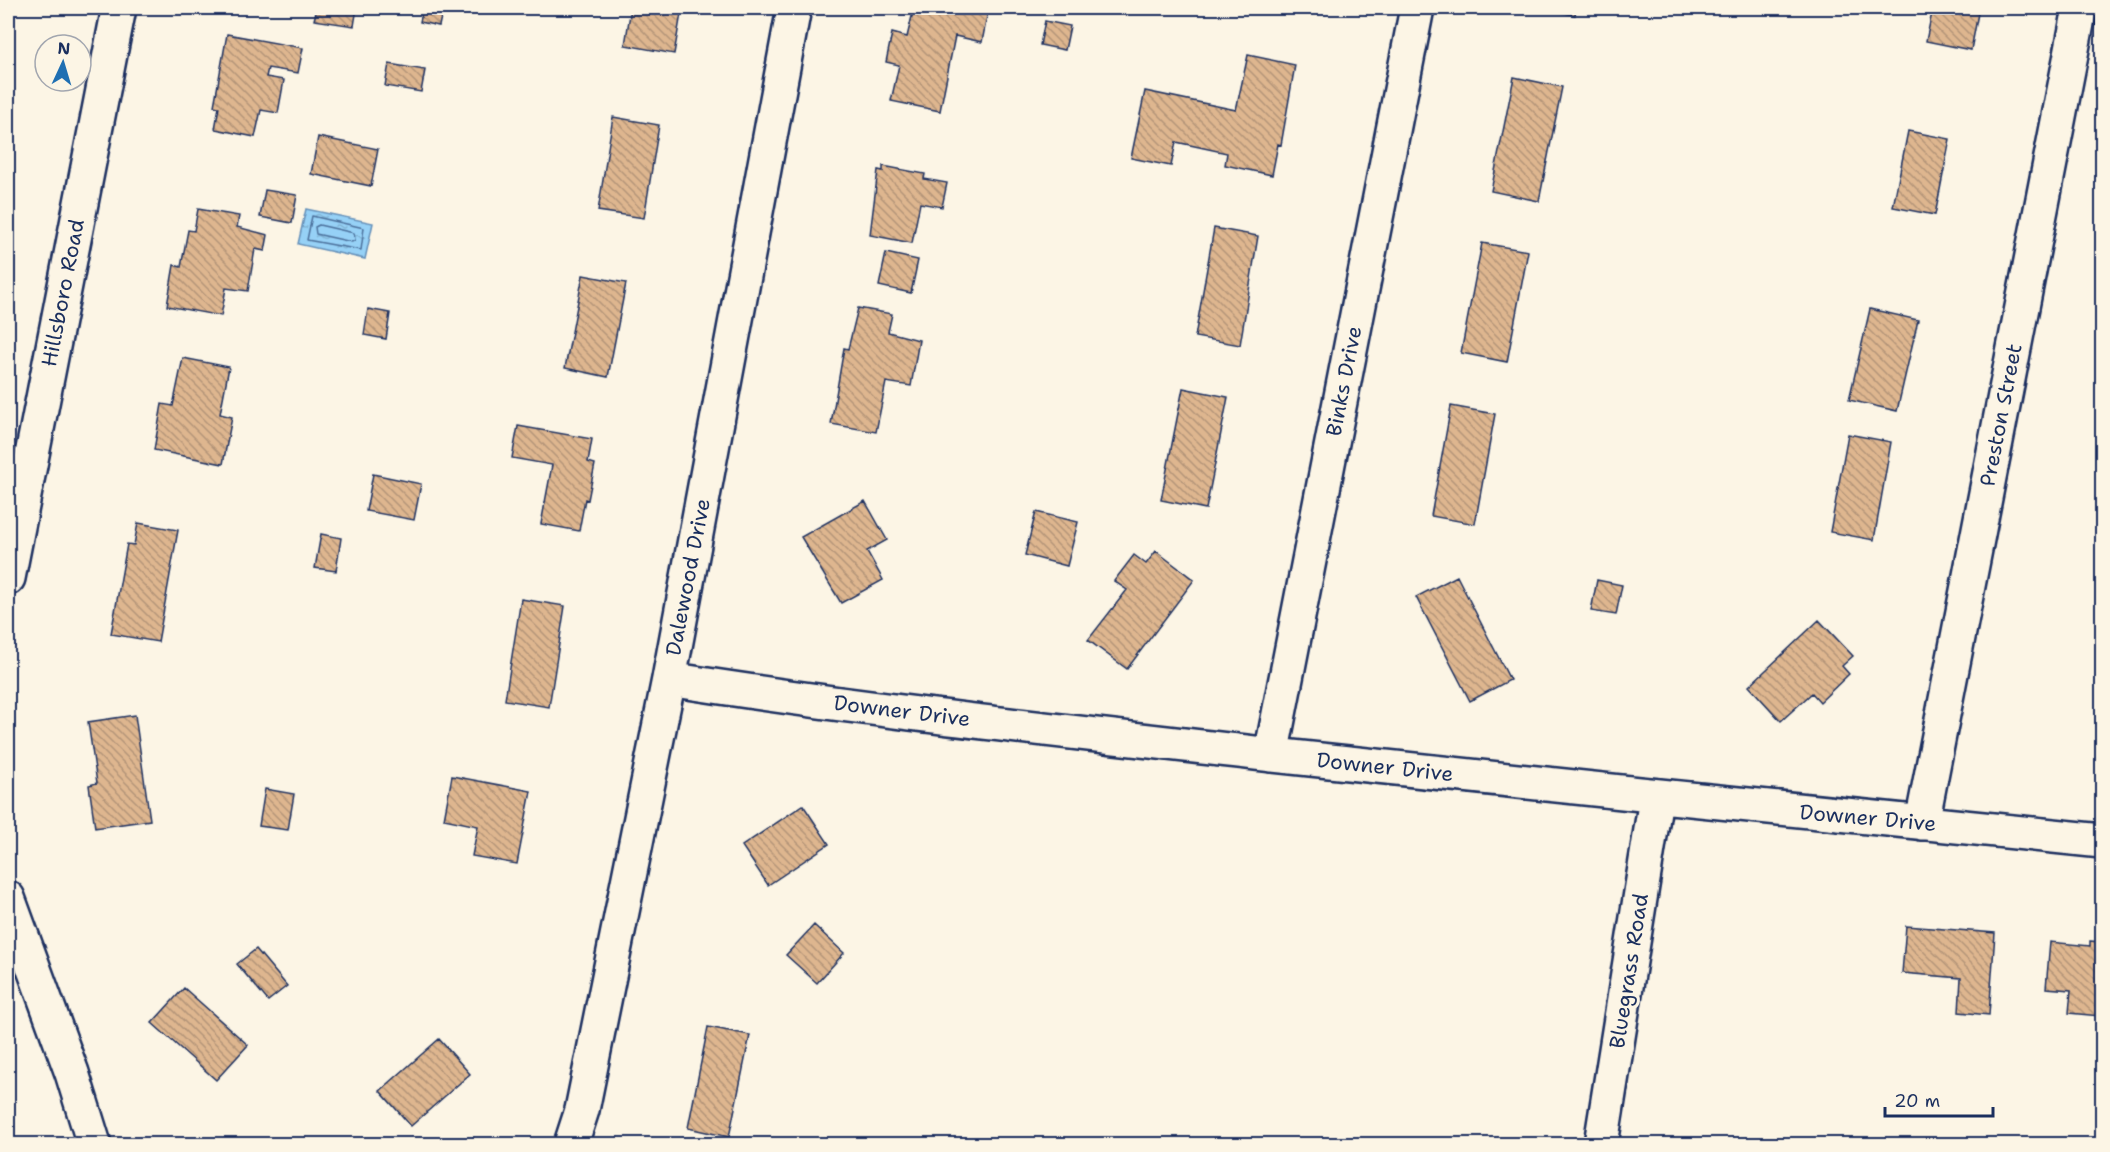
<svg xmlns="http://www.w3.org/2000/svg" width="2110" height="1152" viewBox="0 0 2110 1152" font-family="'Shantell Sans',sans-serif">
	<style>
		.water { fill: url(#water-ripples); stroke: #6590b9; stroke-width: 1.5 }
		.lines { fill: none; stroke-linecap: round; stroke-linejoin: round }
		.shore { stroke: #4c709b; stroke-width: 1.5 }
		.building { fill: url(#building-back-hatch); stroke: #1b2f5e; stroke-width: 1.5 }
		.minor-casing { stroke: #1b2f5e; stroke-width: 38 }
		.minor { stroke: #fcf5e5; stroke-width: 33 }
		.labels { text-anchor: middle; dominant-baseline: central; stroke-width: 6; stroke-linejoin: round; paint-order: stroke }
		.street-label { font-size: 21px; fill: #1b2f5e; stroke: #fcf5e5 }
	</style>
	<defs>
		<pattern id="water-ripples" width="26" height="14" patternUnits="userSpaceOnUse" patternTransform="scale(1.5)"><rect width="26" height="14" fill="#96d1f6"/><path d="M2 4q2-2 4 0t4 0M15 11q2-2 4 0t4 0" fill="none" stroke="#81b4d5"/></pattern>
		<pattern id="building-back-hatch" width="6" height="6" patternUnits="userSpaceOnUse" patternTransform="scale(1.5)"><rect width="6" height="6" fill="#deb68f"/><path d="M-1 5l2 2M0 0l6 6M5-1l2 2" fill="none" stroke="#b39478"/></pattern>
	</defs>
	<rect width="100%" height="100%" fill="#fcf5e5"/>
	<filter id="ink" filterUnits="userSpaceOnUse"><feTurbulence type="fractalNoise" baseFrequency=".0167" numOctaves="2"/><feDisplacementMap in="SourceGraphic" scale="12" xChannelSelector="R" yChannelSelector="G"/><feConvolveMatrix kernelMatrix="1 2 1 2 8 2 1 2 1" color-interpolation-filters="sRGB"/></filter>
	<g filter="url(#ink)">
		<path class="water" d="M 306,209 L 373,223 L 365,259 L 298,244 Z"/>
		<g class="lines">
			<path class="shore" d="M 312,216 L 364,228 L 361,250 L 307,240 Z
				M 319,225 L 354,233 L 355,240 L 352,242 L 316,234 L 315,227 Z"/>
		</g>
		<path class="building" d="M 317,8 L 357,8 L 354,26 L 314,20 Z
			M 423,8 L 443,8 L 439,26 L 420,22 Z
			M 631,8 L 682,8 L 674,54 L 625,45 Z
			M 914,8 L 953,11 L 954,8 L 973,8 L 988,11 L 982,42 L 955,36 L 940,111 L 891,101 L 899,65 L 886,62 L 892,33 L 907,37 Z
			M 1538,8 L 1576,8 L 1575,15 Z
			M 1933,8 L 1979,8 L 1971,50 L 1926,41 Z
			M 1045,21 L 1070,26 L 1065,50 L 1040,45 Z
			M 227,34 L 303,48 L 298,73 L 268,68 L 266,77 L 284,80 L 278,113 L 261,110 L 255,137 L 215,129 L 219,107 L 214,106 Z
			M 1248,55 L 1295,65 L 1281,145 L 1278,144 L 1272,175 L 1225,165 L 1227,153 L 1176,142 L 1171,166 L 1131,158 L 1145,91 L 1236,110 Z
			M 389,64 L 425,70 L 421,92 L 385,86 Z
			M 1514,77 L 1562,87 L 1539,201 L 1491,191 Z
			M 613,117 L 659,125 L 644,218 L 598,211 Z
			M 1908,131 L 1950,139 L 1935,215 L 1893,207 Z
			M 318,137 L 378,149 L 371,186 L 311,174 Z
			M 883,166 L 925,174 L 924,179 L 947,183 L 942,207 L 920,203 L 912,243 L 870,235 L 878,170 L 883,171 Z
			M 265,190 L 297,195 L 292,223 L 260,217 Z
			M 198,209 L 239,216 L 237,227 L 268,235 L 265,251 L 255,249 L 248,291 L 226,288 L 221,316 L 167,306 L 174,265 L 181,267 L 188,230 L 194,231 Z
			M 1214,228 L 1258,236 L 1240,345 L 1195,337 Z
			M 1482,243 L 1528,251 L 1507,362 L 1461,353 Z
			M 886,253 L 918,260 L 911,293 L 879,286 Z
			M 583,275 L 626,283 L 608,377 L 565,368 Z
			M 858,308 L 892,314 L 888,332 L 919,340 L 911,386 L 886,382 L 876,432 L 831,424 L 844,348 L 848,349 Z
			M 368,309 L 390,313 L 386,339 L 364,335 Z
			M 1870,309 L 1918,320 L 1897,411 L 1849,400 Z
			M 183,358 L 229,367 L 220,414 L 232,417 L 223,464 L 154,450 L 162,404 L 173,406 Z
			M 1183,388 L 1228,397 L 1206,509 L 1161,500 Z
			M 1451,406 L 1495,414 L 1475,524 L 1431,516 Z
			M 518,426 L 592,439 L 588,462 L 595,464 L 588,500 L 585,499 L 579,531 L 541,524 L 552,465 L 512,458 Z
			M 1848,434 L 1891,442 L 1874,540 L 1830,532 Z
			M 373,474 L 421,484 L 414,520 L 366,511 Z
			M 865,501 L 887,540 L 867,551 L 883,580 L 841,603 L 801,537 Z
			M 1036,512 L 1078,522 L 1067,566 L 1025,555 Z
			M 138,523 L 178,530 L 158,642 L 111,634 L 127,544 L 134,545 Z
			M 321,534 L 341,538 L 336,571 L 315,568 Z
			M 1156,551 L 1194,580 L 1127,669 L 1088,640 L 1127,590 L 1114,581 L 1134,555 L 1146,564 Z
			M 1457,576 L 1510,680 L 1470,701 L 1416,597 Z
			M 1597,580 L 1622,585 L 1616,615 L 1591,611 Z
			M 521,599 L 565,606 L 549,707 L 505,700 Z
			M 1819,620 L 1853,656 L 1842,666 L 1849,674 L 1820,702 L 1812,693 L 1781,721 L 1749,686 Z
			M 135,715 L 150,820 L 95,828 L 89,785 L 97,783 L 88,722 Z
			M 452,776 L 531,791 L 517,864 L 472,856 L 478,826 L 444,819 Z
			M 265,789 L 294,794 L 288,830 L 259,826 Z
			M 803,805 L 829,844 L 768,885 L 742,846 Z
			M 814,925 L 844,953 L 817,983 L 786,955 Z
			M 1906,926 L 1995,933 L 1989,1015 L 1959,1012 L 1961,978 L 1902,973 Z
			M 2090,941 L 2102,942 L 2100,1016 L 2069,1013 L 2071,990 L 2046,988 L 2050,942 L 2090,946 Z
			M 256,949 L 287,986 L 268,1001 L 237,964 Z
			M 184,988 L 248,1045 L 216,1080 L 152,1023 Z
			M 708,1027 L 750,1035 L 729,1137 L 688,1128 Z
			M 439,1039 L 470,1074 L 411,1126 L 380,1091 Z"/>
		<g class="lines">
			<g class="minor-casing">
				<path id="minor" d="M 8,578 L 119,8
					M 669,679 C 869,711 1071,732 1273,755 C 1549,785 1826,813 2102,841
					M 1271,755 L 1417,8
					M 1922,823 L 2080,8
					M 8,898 L 72,1073 L 94,1144
					M 571,1144 L 582,1110 L 669,679 L 794,8
					M 1601,1144 L 1656,798"/>
			</g>
			<use href="#minor" class="minor"/>
		</g>
	</g>
	<g class="labels">
		<g class="street-label">
			<text transform="translate(63 293) rotate(-79)">Hillsboro Road</text>
			<text transform="translate(1344 381) rotate(-79)">Binks Drive</text>
			<text transform="translate(2001 415) rotate(-79)">Preston Street</text>
			<text transform="translate(688 577) rotate(-79)">Dalewood Drive</text>
			<text transform="translate(902 711) rotate(7)">Downer Drive</text>
			<text transform="translate(1385 767) rotate(6)">Downer Drive</text>
			<text transform="translate(1868 818) rotate(5)">Downer Drive</text>
			<text transform="translate(1629 971) rotate(-81)">Bluegrass Road</text>
		</g>
	</g>
	<rect width="2110" height="1152" fill="none" stroke="#fcf5e5" stroke-width="30"/>
	<rect x="15" y="15" width="2080" height="1122" fill="none" stroke="#1b2f5e" stroke-width="2" filter="url(#ink)"/>
	<g transform="translate(63 63) rotate(4)"><circle r="28" fill="#fcf5e5" stroke="#a2a6af" stroke-width="1.5"/>
	<path d="M0-4.5L10 22L0 15L-10 22Z" fill="#1f6fb2"/>
	<text y="-9" font-size="16" font-weight="bold" text-anchor="middle" fill="#1b2f5e">N</text>
	</g>
	<path d="M1885 1107v9h108v-9" fill="none" stroke="#1b2f5e" stroke-width="3"/>
	<text x="1894" y="1107" font-size="18" fill="#1b2f5e" stroke="#fcf5e5" stroke-width="4.5" paint-order="stroke">20 m</text>
</svg>
